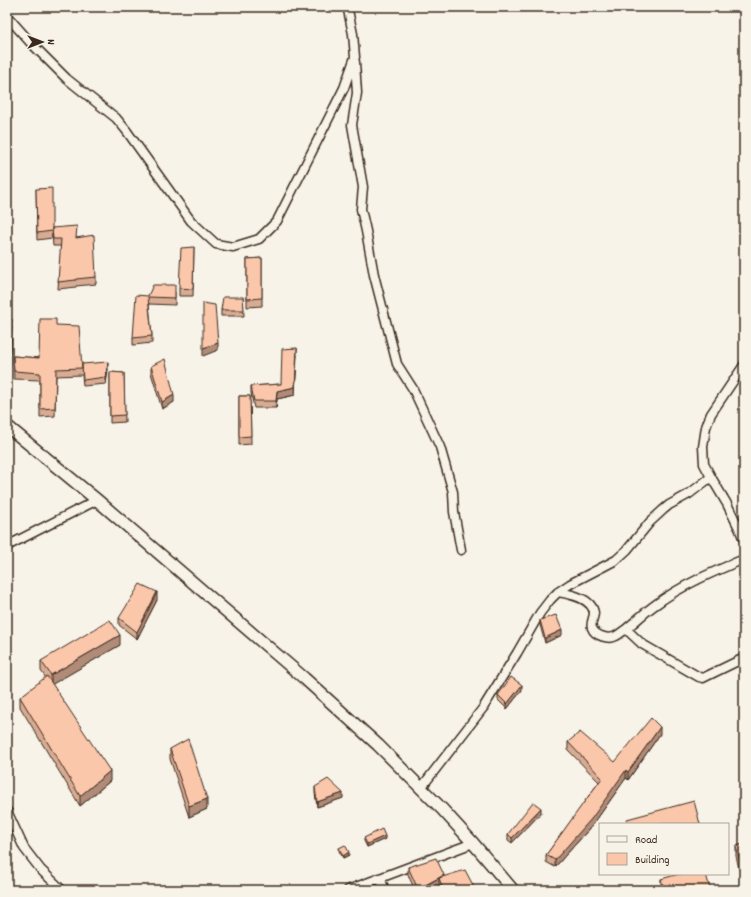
<svg xmlns="http://www.w3.org/2000/svg" width="751" height="897" viewBox="0 0 751 897" font-family="Dekko,sans-serif">
	<style>
		.lines { fill: none; stroke-linecap: round; stroke-linejoin: round }
		.minor-casing { stroke: #3b2a1e; stroke-width: 11 }
		.secondary-casing { stroke: #3b2a1e; stroke-width: 14 }
		.minor { stroke: #f7f3e8; stroke-width: 8 }
		.secondary { stroke: #f7f3e8; stroke-width: 11 }
		.wall { fill: #d8ab93; stroke: #3b2a1e }
		.shaded-wall { fill: #b08b78; stroke: #3b2a1e }
		.building { fill: #fbc7ab; stroke: #3b2a1e }
	</style>
	<rect width="100%" height="100%" fill="#f7f3e8"/>
	<filter id="ink" filterUnits="userSpaceOnUse"><feTurbulence type="fractalNoise" baseFrequency=".025" numOctaves="2"/><feDisplacementMap in="SourceGraphic" scale="8" xChannelSelector="R" yChannelSelector="G"/><feConvolveMatrix kernelMatrix="1 2 1 2 8 2 1 2 1" color-interpolation-filters="sRGB"/></filter>
	<g filter="url(#ink)">
		<g class="lines">
			<g class="minor-casing">
				<path id="minor" d="M 7,16 L 30,42 L 67,79 L 116,118 L 126,130 L 191,221 L 216,244 L 233,247 L 259,239 L 277,221 L 344,88 L 355,57 L 353,34 L 348,10 L 346,7
					M 355,62 L 357,93 L 352,125 L 363,187 L 361,209 L 366,231 L 374,275 L 397,364 L 413,389 L 440,447 L 453,492 L 454,512 L 461,550
					M 744,365 L 711,414 L 706,427 L 703,447 L 704,464 L 711,477 L 727,504 L 739,528 L 744,540
					M 7,546 L 97,500
					M 744,559 C 713,572 682,585 655,605 C 645,612 636,621 626,629 L 642,644 L 699,677 L 703,678 L 707,676 L 744,658
					M 558,592 C 570,594 592,598 594,613 C 594,618 590,623 592,628 C 595,636 609,640 616,636 C 620,634 623,631 626,629
					M 421,788 L 483,708 L 517,653 L 540,613 L 550,600 L 558,592 L 570,584 L 616,560 L 627,550 L 650,522 L 663,510 L 669,505 L 689,494 L 711,477
					M 7,811 L 24,848 L 41,870 L 62,890
					M 380,878 L 385,890
					M 348,890 L 473,843"/>
			</g>
			<g class="secondary-casing">
				<path id="secondary" d="M 7,426 L 97,500 L 304,678 L 378,745 L 442,809 L 473,843 L 513,890"/>
			</g>
			<use href="#minor" class="minor"/>
			<use href="#secondary" class="secondary"/>
		</g>
		<path class="wall" d="M 36,189 L 52,228 L 77,238 L 96,277 L 96,284 L 76,286 L 76,287 L 58,289 L 61,246 L 53,246 L 52,234 L 52,238 L 37,240 Z
			M 194,247 L 193,296 L 179,296 L 179,288 Z
			M 262,258 L 262,306 L 247,307 L 247,259 Z
			M 175,292 L 175,305 L 149,304 L 152,336 L 152,343 L 133,345 L 133,338 L 148,296 Z
			M 243,297 L 244,316 L 221,316 L 221,310 Z
			M 7,319 L 12,326 L 10,367 L 7,367 Z
			M 56,325 L 82,364 L 108,369 L 106,384 L 83,386 L 82,375 L 56,376 L 55,416 L 40,417 L 40,380 L 14,379 L 13,356 L 39,358 Z
			M 297,355 L 295,395 L 277,399 L 276,408 L 254,408 L 251,393 L 251,386 L 281,384 Z
			M 151,366 L 174,402 L 162,409 L 151,373 Z
			M 110,372 L 124,373 L 125,422 L 110,423 Z
			M 239,396 L 250,396 L 251,444 L 239,445 Z
			M 157,600 L 137,639 L 119,625 L 119,618 Z
			M 540,620 L 562,635 L 545,643 L 540,625 Z
			M 120,645 L 52,684 L 110,781 L 80,806 L 20,707 L 20,697 L 46,678 L 41,671 L 41,661 Z
			M 522,690 L 507,709 L 498,700 L 498,695 Z
			M 660,734 L 628,780 L 626,778 L 592,826 L 555,867 L 546,862 L 546,855 L 582,806 L 582,805 L 599,782 L 568,750 L 568,742 L 615,762 Z
			M 170,749 L 207,809 L 189,817 L 170,759 Z
			M 315,787 L 343,798 L 317,807 L 315,793 Z
			M 541,813 L 512,843 L 508,840 L 508,834 Z
			M 364,838 L 385,839 L 367,847 L 364,841 Z
			M 744,844 L 744,890 L 736,856 L 736,846 Z
			M 339,848 L 349,855 L 343,858 L 339,851 Z
			M 408,867 L 444,877 L 474,890 L 441,890 L 439,885 L 431,890 L 415,890 L 408,875 Z
			M 661,879 L 710,890 L 662,890 L 661,887 Z"/>
		<path class="shaded-wall" d="M 218,343 L 218,350 L 203,356 L 203,348 Z
			M 297,348 L 295,395 L 277,399 L 276,408 L 277,391 L 295,387 Z
			M 108,362 L 108,369 L 106,384 L 106,377 Z
			M 174,395 L 174,402 L 162,409 L 162,402 Z
			M 157,592 L 157,600 L 137,639 L 137,632 Z
			M 562,630 L 562,635 L 545,643 L 545,638 Z
			M 120,635 L 120,645 L 51,685 L 51,675 Z
			M 522,685 L 522,690 L 507,709 L 507,704 Z
			M 660,727 L 660,734 L 628,780 L 628,772 Z
			M 626,770 L 626,778 L 592,826 L 555,867 L 555,860 Z
			M 110,771 L 110,781 L 80,806 L 80,796 Z
			M 343,793 L 343,798 L 317,807 L 317,802 Z
			M 207,799 L 207,809 L 189,817 L 189,806 Z
			M 541,808 L 541,813 L 512,843 L 512,838 Z
			M 385,836 L 385,839 L 367,847 L 367,844 Z
			M 349,852 L 349,855 L 343,858 L 343,856 Z
			M 444,875 L 444,882 L 439,878 L 439,885 L 431,890 L 418,890 Z
			M 474,887 L 474,890 L 469,890 Z"/>
		<path class="building" d="M 52,188 L 52,231 L 37,233 L 36,189 Z
			M 77,226 L 76,238 L 94,235 L 96,277 L 76,279 L 76,280 L 58,282 L 61,239 L 53,239 L 52,228 Z
			M 194,247 L 193,289 L 179,288 L 181,248 Z
			M 262,258 L 262,298 L 247,299 L 247,259 Z
			M 153,285 L 175,285 L 175,298 L 148,297 L 152,336 L 133,338 L 136,295 L 148,296 Z
			M 223,297 L 243,297 L 244,310 L 221,310 Z
			M 203,303 L 215,305 L 218,343 L 203,348 Z
			M 7,319 L 12,319 L 10,359 L 7,359 Z
			M 40,319 L 56,319 L 56,325 L 79,326 L 82,368 L 56,369 L 55,408 L 40,409 L 40,373 L 14,371 L 13,356 L 39,358 Z
			M 297,348 L 295,387 L 277,391 L 276,401 L 254,401 L 251,386 L 281,384 L 282,349 Z
			M 165,359 L 174,395 L 162,402 L 151,366 Z
			M 108,362 L 106,377 L 83,380 L 82,364 Z
			M 110,372 L 124,373 L 125,415 L 110,416 Z
			M 239,396 L 250,396 L 251,436 L 239,437 Z
			M 140,584 L 157,592 L 137,632 L 119,618 Z
			M 556,615 L 562,630 L 545,638 L 540,620 Z
			M 110,620 L 120,635 L 51,675 L 41,661 Z
			M 47,676 L 110,771 L 80,796 L 20,697 Z
			M 511,677 L 522,685 L 507,704 L 498,695 Z
			M 651,718 L 660,727 L 628,772 L 626,770 L 592,818 L 555,860 L 546,855 L 582,805 L 602,778 L 568,742 L 580,732 L 615,762 Z
			M 188,739 L 207,799 L 189,806 L 170,749 Z
			M 328,779 L 343,793 L 317,802 L 315,787 Z
			M 694,801 L 700,824 L 628,824 L 627,819 Z
			M 533,802 L 541,808 L 512,838 L 508,834 Z
			M 382,829 L 385,836 L 367,844 L 364,838 Z
			M 744,844 L 744,880 L 736,846 Z
			M 345,845 L 349,852 L 343,856 L 339,848 Z
			M 436,858 L 444,875 L 418,889 L 408,867 Z
			M 465,870 L 474,887 L 469,890 L 443,890 L 439,878 Z
			M 679,874 L 706,874 L 710,889 L 707,890 L 664,890 L 661,879 Z
			M 744,887 L 744,890 L 733,890 L 733,889 Z"/>
	</g>
	<rect width="751" height="897" fill="none" stroke="#f7f3e8" stroke-width="24"/>
	<rect x="12" y="12" width="727" height="873" fill="none" stroke="#3b2a1e" stroke-width="1.5" filter="url(#ink)"/>
	<rect x="599" y="823" width="130" height="52" fill="#f7f3e8" stroke="#aca397"/>
	<rect x="607" y="836" width="20" height="6" fill="#f7f3e8" stroke="#aca397"/>
	<text x="635" y="843" font-size="12" fill="#3b2a1e">Road</text>
	<rect x="607" y="853" width="20" height="12" fill="#fbc7ab" stroke="#aca397"/>
	<text x="635" y="863" font-size="12" fill="#3b2a1e">Building</text>
	<g transform="translate(42 42) rotate(90)" stroke="#f7f3e8" stroke-width="3" paint-order="stroke">
	<path d="M0-3L7 15L0 10L-7 15Z" fill="#3b2a1e"/>
	<text y="-6" font-size="11" font-weight="bold" text-anchor="middle" fill="#3b2a1e">N</text>
	</g>
</svg>
